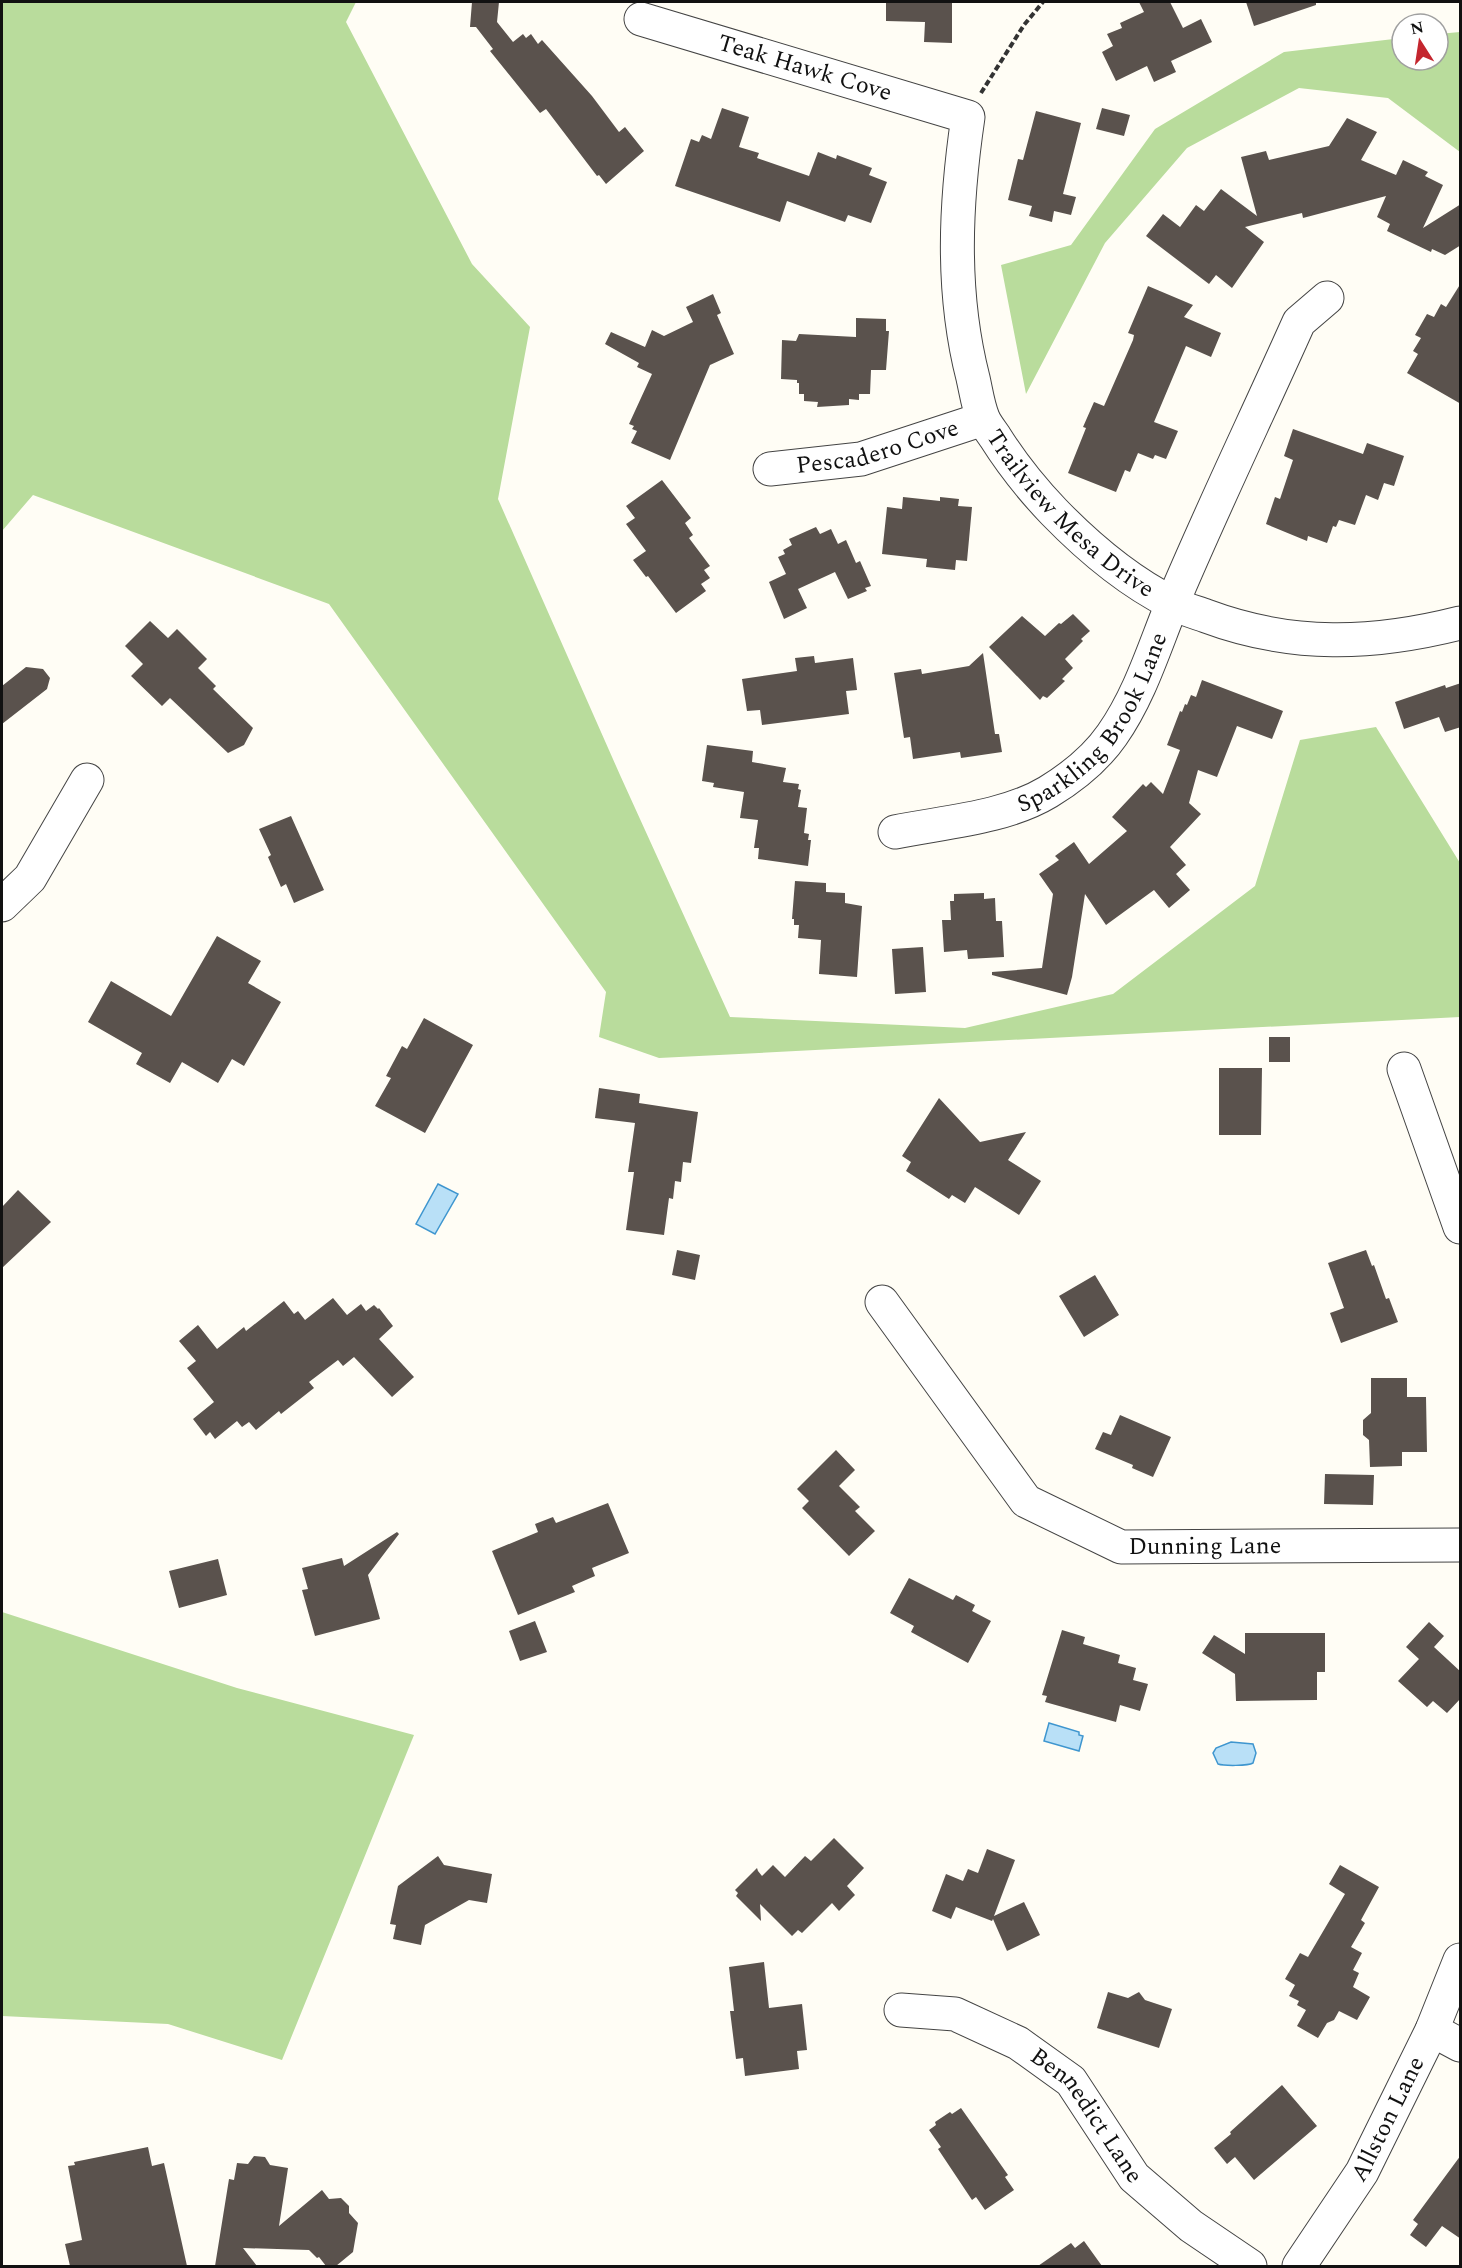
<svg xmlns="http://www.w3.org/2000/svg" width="1462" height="2268" viewBox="0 0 1462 2268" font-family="Spectral,serif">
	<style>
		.forest { fill: #b9dc9c }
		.water { fill: #b9e0f7; stroke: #3f96cf; stroke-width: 1.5 }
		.building { fill: #5a524d }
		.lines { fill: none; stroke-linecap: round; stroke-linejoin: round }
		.minor-casing { stroke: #444; stroke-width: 35 }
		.path { stroke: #333; stroke-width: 4; stroke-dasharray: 6 3; stroke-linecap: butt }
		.minor { stroke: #fff; stroke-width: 33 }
		.labels { text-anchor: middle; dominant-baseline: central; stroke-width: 6; stroke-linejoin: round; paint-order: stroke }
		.street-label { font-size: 24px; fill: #111; stroke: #fff }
	</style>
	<rect width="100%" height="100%" fill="#fffdf5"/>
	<path class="forest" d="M 2,2 L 356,2 L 346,22 L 472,264 L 530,327 L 498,499 L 620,775 L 730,1017 L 965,1028 L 1113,994 L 1255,886 L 1300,740 L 1376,727 L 1460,863 L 1460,1017 L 659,1058 L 599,1037 L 606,992 L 329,604 L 33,495 L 2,531 Z
		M 1460,32 L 1460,152 L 1388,98 L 1299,88 L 1187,148 L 1105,243 L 1026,394 L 1001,265 L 1071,245 L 1155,129 L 1284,52 L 1402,38 L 1402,60 L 1438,60 L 1438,34 Z
		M 2,1612 L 237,1688 L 414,1735 L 282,2060 L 168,2024 L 2,2016 Z"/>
	<path class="water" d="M 438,1184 L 458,1194 L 435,1234 L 416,1224 Z
		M 1049,1723 L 1079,1732 L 1079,1735 L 1083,1736 L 1079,1751 L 1044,1741 Z
		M 1231,1742 L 1253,1744 L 1256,1753 L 1253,1763 C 1248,1766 1224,1766 1218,1764 L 1213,1753 L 1216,1748 Z"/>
	<path class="building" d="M 472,2 L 499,2 L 497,22 L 513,42 L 523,34 L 526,38 L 531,34 L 538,44 L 542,40 L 592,96 L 619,132 L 625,127 L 644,151 L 606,184 L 599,175 L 597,176 L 546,109 L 540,113 L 490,51 L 493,49 L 476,27 L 470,27 Z
		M 886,2 L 952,2 L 952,43 L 924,42 L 925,22 L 886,21 Z
		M 1139,2 L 1170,2 L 1183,28 L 1201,19 L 1212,42 L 1171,61 L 1176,72 L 1154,82 L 1147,66 L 1116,81 L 1102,52 L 1113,46 L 1107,34 L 1122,28 L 1120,23 L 1144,12 Z
		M 1246,2 L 1316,2 L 1316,5 L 1254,26 Z
		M 722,108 L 749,117 L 739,147 L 759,153 L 757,158 L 809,176 L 818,152 L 836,159 L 837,155 L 872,168 L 869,175 L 887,182 L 871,223 L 848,215 L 845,222 L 787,201 L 780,222 L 675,186 L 691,139 L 699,142 L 702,135 L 711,139 Z
		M 1102,108 L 1130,115 L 1124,136 L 1096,129 Z
		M 1036,111 L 1081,123 L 1063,194 L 1076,197 L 1071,215 L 1054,211 L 1052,222 L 1029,216 L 1032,206 L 1008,200 L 1018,159 L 1023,160 Z
		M 1347,118 L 1377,132 L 1361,160 L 1396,175 L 1403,160 L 1428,172 L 1425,176 L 1443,185 L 1423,228 L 1461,204 L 1461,245 L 1445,255 L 1432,249 L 1431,252 L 1387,231 L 1390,224 L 1377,217 L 1386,196 L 1303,218 L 1302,213 L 1245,227 L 1264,242 L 1232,288 L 1216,275 L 1209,284 L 1146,236 L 1163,214 L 1180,227 L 1196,205 L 1204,211 L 1221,189 L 1257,216 L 1241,157 L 1266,151 L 1269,160 L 1329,146 Z
		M 1461,283 L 1461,404 L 1407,373 L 1418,354 L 1413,351 L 1421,338 L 1415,335 L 1427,314 L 1434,317 L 1441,304 L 1446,307 Z
		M 1148,286 L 1193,305 L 1184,317 L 1221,333 L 1211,357 L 1186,346 L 1154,422 L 1178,431 L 1166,459 L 1155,455 L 1153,459 L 1138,453 L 1130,472 L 1125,470 L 1116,492 L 1068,473 L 1086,428 L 1083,427 L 1094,402 L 1104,406 L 1133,340 L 1134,335 L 1128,333 Z
		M 713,294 L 721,313 L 717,315 L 734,354 L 710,365 L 670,460 L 631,443 L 637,431 L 632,429 L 634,426 L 629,424 L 652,374 L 637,367 L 639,363 L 605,344 L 611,332 L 645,347 L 652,330 L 664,336 L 693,322 L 686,307 Z
		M 856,318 L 886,319 L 886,331 L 889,331 L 886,370 L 871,370 L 870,394 L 859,394 L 859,400 L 849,399 L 849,405 L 817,407 L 818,402 L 804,401 L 804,394 L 799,394 L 799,383 L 797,383 L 797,380 L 781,379 L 782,340 L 796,341 L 799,334 L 856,337 Z
		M 1293,429 L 1363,454 L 1367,443 L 1404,456 L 1394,486 L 1384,483 L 1378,500 L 1366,495 L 1355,525 L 1339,520 L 1336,527 L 1333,526 L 1327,543 L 1308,536 L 1307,541 L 1266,524 L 1275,497 L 1280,499 L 1293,460 L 1284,456 Z
		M 662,480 L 691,518 L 685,523 L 693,535 L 689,538 L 710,566 L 704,570 L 710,578 L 701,584 L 706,591 L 676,613 L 648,576 L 646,577 L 633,560 L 646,551 L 626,524 L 635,518 L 626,506 Z
		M 903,497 L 940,501 L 940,497 L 959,499 L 958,506 L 972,507 L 967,561 L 956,560 L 955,570 L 926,567 L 927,559 L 882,554 L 887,507 L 902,509 Z
		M 816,527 L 820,534 L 831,529 L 838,544 L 846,540 L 856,563 L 860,561 L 871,586 L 865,588 L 867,591 L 848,599 L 835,572 L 798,589 L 807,608 L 784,619 L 769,582 L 786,574 L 778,557 L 785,554 L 783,550 L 792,545 L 789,539 Z
		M 1073,614 L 1090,631 L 1081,639 L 1083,641 L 1065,659 L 1073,668 L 1062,679 L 1065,681 L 1047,698 L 1043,696 L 1040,700 L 989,647 L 1022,616 L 1045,636 L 1059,623 L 1061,624 Z
		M 150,621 L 168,638 L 177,629 L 207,659 L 198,668 L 216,686 L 213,689 L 253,728 L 244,745 L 228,753 L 170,698 L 162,706 L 131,676 L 143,664 L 125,646 Z
		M 983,653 L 995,734 L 999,734 L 1002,752 L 961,758 L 960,752 L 913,759 L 910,737 L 904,738 L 894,673 L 921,669 L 922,674 L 969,666 Z
		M 814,656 L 815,663 L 853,658 L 857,690 L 846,691 L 849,714 L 762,725 L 760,710 L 747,711 L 742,679 L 797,671 L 795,658 Z
		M 26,667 L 43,669 L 50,678 L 47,689 L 2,724 L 2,686 Z
		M 1202,680 L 1283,711 L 1272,739 L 1237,726 L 1217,777 L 1198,770 L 1189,803 L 1201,814 L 1170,847 L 1186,865 L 1176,874 L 1190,890 L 1169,908 L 1154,890 L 1106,925 L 1085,894 L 1072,977 L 1067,995 L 992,975 L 992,972 L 1042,968 L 1053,894 L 1039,874 L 1059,860 L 1055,856 L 1074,842 L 1089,864 L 1127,831 L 1112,817 L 1143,784 L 1146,787 L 1151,782 L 1163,794 L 1180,750 L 1167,745 L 1180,711 L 1182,712 L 1185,704 L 1187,705 L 1191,695 L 1196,697 Z
		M 1461,683 L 1461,727 L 1445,732 L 1439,717 L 1404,729 L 1395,702 L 1445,685 L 1446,688 Z
		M 707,745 L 753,751 L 752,762 L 786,768 L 783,782 L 799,784 L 798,789 L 801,790 L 798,807 L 807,808 L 804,833 L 809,834 L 808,840 L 811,840 L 808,866 L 758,859 L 759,848 L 754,848 L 758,820 L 740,818 L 744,792 L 713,787 L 714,783 L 702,781 Z
		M 291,816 L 324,890 L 294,903 L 286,884 L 281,887 L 268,857 L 271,855 L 259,829 Z
		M 795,881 L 826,883 L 826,892 L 845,893 L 845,903 L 862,906 L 857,977 L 819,974 L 821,940 L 798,938 L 799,925 L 794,925 L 794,919 L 792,919 Z
		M 984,893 L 984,899 L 995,898 L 996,921 L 1002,921 L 1004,957 L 968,959 L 967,950 L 944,952 L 942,920 L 951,920 L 950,901 L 954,901 L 954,894 Z
		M 217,936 L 261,961 L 248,983 L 281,1002 L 244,1066 L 232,1059 L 218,1083 L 182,1062 L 170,1083 L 136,1064 L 142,1053 L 88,1022 L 111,981 L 171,1016 Z
		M 923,947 L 926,992 L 895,994 L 892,949 Z
		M 424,1018 L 473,1045 L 425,1133 L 375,1106 L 391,1078 L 386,1076 L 402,1046 L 407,1049 Z
		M 1269,1037 L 1290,1037 L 1290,1062 L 1269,1062 Z
		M 1219,1068 L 1262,1068 L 1261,1135 L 1219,1135 Z
		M 599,1088 L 640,1094 L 639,1103 L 698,1112 L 691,1163 L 683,1162 L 681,1182 L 675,1181 L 673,1199 L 669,1198 L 664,1235 L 626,1230 L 634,1172 L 628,1172 L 635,1123 L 595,1118 Z
		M 939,1098 L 980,1142 L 1026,1132 L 1008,1160 L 1041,1181 L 1019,1215 L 975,1187 L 965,1203 L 952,1195 L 949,1199 L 906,1171 L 911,1162 L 902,1156 Z
		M 18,1190 L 51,1222 L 2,1268 L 2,1207 Z
		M 677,1250 L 700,1255 L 695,1280 L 672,1275 Z
		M 1366,1250 L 1372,1266 L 1374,1265 L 1386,1299 L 1389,1298 L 1398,1322 L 1341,1343 L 1330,1313 L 1344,1308 L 1328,1263 Z
		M 1095,1275 L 1119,1315 L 1084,1337 L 1059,1296 Z
		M 333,1298 L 347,1315 L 361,1304 L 366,1311 L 374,1305 L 378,1309 L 379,1308 L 393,1326 L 379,1339 L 414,1377 L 392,1397 L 354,1357 L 343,1366 L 338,1360 L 309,1382 L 314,1388 L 281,1414 L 279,1411 L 256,1430 L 249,1422 L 242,1427 L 237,1421 L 215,1439 L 210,1432 L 206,1436 L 193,1419 L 214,1402 L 187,1368 L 196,1361 L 179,1341 L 198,1325 L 217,1349 L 244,1327 L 246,1331 L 284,1301 L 294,1314 L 298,1311 L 305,1320 Z
		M 1371,1378 L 1407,1378 L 1407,1397 L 1426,1397 L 1427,1452 L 1402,1452 L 1402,1466 L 1370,1467 L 1369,1440 L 1363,1435 L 1363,1420 L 1371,1413 Z
		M 1120,1415 L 1171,1437 L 1153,1477 L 1132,1468 L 1133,1465 L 1095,1449 L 1103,1432 L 1111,1435 Z
		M 836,1450 L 855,1470 L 839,1486 L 860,1507 L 855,1511 L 875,1531 L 849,1556 L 802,1508 L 809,1501 L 797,1489 Z
		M 1325,1474 L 1374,1475 L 1373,1505 L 1324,1504 Z
		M 608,1503 L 629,1553 L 592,1568 L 595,1576 L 572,1586 L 575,1592 L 518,1615 L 492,1551 L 538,1532 L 535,1524 L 553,1517 L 556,1523 Z
		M 397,1532 L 399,1534 L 368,1575 L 380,1619 L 315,1636 L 302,1590 L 308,1589 L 302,1568 L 342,1558 L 344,1566 Z
		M 218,1559 L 227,1595 L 179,1608 L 169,1571 Z
		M 909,1578 L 953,1600 L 956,1595 L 975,1605 L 972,1611 L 991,1621 L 968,1663 L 911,1632 L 914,1626 L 890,1613 Z
		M 535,1621 L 547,1652 L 520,1661 L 509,1631 Z
		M 1429,1622 L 1444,1636 L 1434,1647 L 1461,1672 L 1461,1698 L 1447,1713 L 1433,1701 L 1427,1707 L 1398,1681 L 1419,1659 L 1406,1647 Z
		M 1062,1630 L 1085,1637 L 1083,1644 L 1120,1655 L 1118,1663 L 1136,1668 L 1133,1680 L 1148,1684 L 1140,1711 L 1120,1705 L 1116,1722 L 1045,1702 L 1047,1696 L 1042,1695 Z
		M 1245,1633 L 1325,1633 L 1325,1672 L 1317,1672 L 1317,1700 L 1236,1701 L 1235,1674 L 1202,1653 L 1214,1635 L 1245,1654 Z
		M 834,1838 L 864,1868 L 847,1886 L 855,1895 L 839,1911 L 832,1903 L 802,1933 L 798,1930 L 792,1936 L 760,1904 L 761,1921 L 736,1896 L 738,1893 L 735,1890 L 757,1868 L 758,1871 L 762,1876 L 773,1865 L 785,1877 L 805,1856 L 811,1861 Z
		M 987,1849 L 1015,1860 L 994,1916 L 1024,1902 L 1040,1935 L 1007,1951 L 993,1919 L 992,1921 L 956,1907 L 951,1919 L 932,1911 L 946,1874 L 963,1881 L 968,1869 L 978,1873 Z
		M 438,1856 L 444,1865 L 492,1874 L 487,1903 L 469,1900 L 425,1925 L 421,1945 L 393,1939 L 396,1925 L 390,1924 L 398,1886 Z
		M 1340,1865 L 1379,1887 L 1361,1920 L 1365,1923 L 1351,1947 L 1362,1953 L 1353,1970 L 1359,1973 L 1353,1987 L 1370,1997 L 1357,2020 L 1339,2011 L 1334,2020 L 1327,2023 L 1318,2038 L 1297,2026 L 1306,2010 L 1297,2005 L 1299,2001 L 1289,1996 L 1295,1985 L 1285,1979 L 1300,1953 L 1308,1957 L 1345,1894 L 1329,1884 Z
		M 764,1962 L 769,2008 L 802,2004 L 807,2050 L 797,2051 L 799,2069 L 745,2076 L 743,2058 L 736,2059 L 730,2011 L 734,2011 L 729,1967 Z
		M 1108,1992 L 1128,1998 L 1139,1992 L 1145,2000 L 1172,2009 L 1159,2048 L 1097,2028 Z
		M 1282,2085 L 1317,2126 L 1254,2180 L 1235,2157 L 1227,2164 L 1214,2148 L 1231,2134 L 1230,2132 Z
		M 961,2108 L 1008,2175 L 1005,2177 L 1014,2190 L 985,2210 L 976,2197 L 972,2200 L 938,2149 L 941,2147 L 929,2130 L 936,2125 L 935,2122 L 950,2112 L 952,2114 Z
		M 148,2147 L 152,2166 L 164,2163 L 187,2266 L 70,2266 L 65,2244 L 82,2240 L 68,2166 L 75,2165 L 74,2162 Z
		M 1461,2155 L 1461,2239 L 1442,2226 L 1426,2247 L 1410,2235 L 1418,2224 L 1413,2220 Z
		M 254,2156 L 265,2157 L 270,2165 L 288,2168 L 279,2226 L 322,2190 L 329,2199 L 341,2198 L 349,2206 L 349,2213 L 358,2223 L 353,2252 L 336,2266 L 326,2266 L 319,2257 L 317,2258 L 309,2250 L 243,2248 L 257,2266 L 215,2266 L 229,2179 L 234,2180 L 237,2163 L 248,2164 Z
		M 1084,2241 L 1102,2266 L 1038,2266 L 1071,2243 L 1075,2248 Z"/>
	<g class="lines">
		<g class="minor-casing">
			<g id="minor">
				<path id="s1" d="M 641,19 L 968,117 C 955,205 951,292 973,378 C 976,391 978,406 983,418 C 986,425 991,431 995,437 C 1012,464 1032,489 1054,512 C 1088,547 1128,581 1172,603 C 1183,609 1195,612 1206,616 C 1292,648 1373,645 1460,623"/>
				<path id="s2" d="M 770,469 L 861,459 L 983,419"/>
				<path id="s3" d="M 895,832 C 944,822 1005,818 1048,792 C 1071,778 1096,758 1112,735 C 1140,695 1154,648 1172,604 C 1212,509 1257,416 1299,322 L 1327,298"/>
				<path d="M 2,905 L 30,878 L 87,780"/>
				<path d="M 1404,1069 L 1460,1227"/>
				<path id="s4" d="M 882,1302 L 1026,1501 L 1121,1547 L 1460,1545"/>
				<path id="s5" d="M 901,2010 L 955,2014 L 1018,2043 L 1071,2081 L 1134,2177 L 1191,2226 L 1250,2266"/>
				<path d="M 1432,2030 L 1460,2045"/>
				<path id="s6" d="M 1299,2266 L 1362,2172 L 1432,2030 L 1460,1960"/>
			</g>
		</g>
		<path class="path" d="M 981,93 L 1024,25 L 1043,2"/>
		<use href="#minor" class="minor"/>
	</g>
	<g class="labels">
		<g class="street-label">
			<text stroke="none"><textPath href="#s1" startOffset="171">Teak Hawk Cove</textPath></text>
			<text stroke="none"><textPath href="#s2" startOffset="110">Pescadero Cove</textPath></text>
			<text stroke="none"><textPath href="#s1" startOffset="776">Trailview Mesa Drive</textPath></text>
			<text stroke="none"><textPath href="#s3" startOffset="242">Sparkling Brook Lane</textPath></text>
			<text stroke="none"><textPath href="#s4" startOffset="435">Dunning Lane</textPath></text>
			<text stroke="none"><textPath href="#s5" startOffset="225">Bennedict Lane</textPath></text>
			<text stroke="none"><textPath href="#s6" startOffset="172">Allston Lane</textPath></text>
		</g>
	</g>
	<rect width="1462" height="2268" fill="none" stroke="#111111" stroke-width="6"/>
	<g transform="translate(1420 42) rotate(348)"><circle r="28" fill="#ffffff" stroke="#a0a0a0" stroke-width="1.5"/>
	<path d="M0-4.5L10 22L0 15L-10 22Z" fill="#c4262e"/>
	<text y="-9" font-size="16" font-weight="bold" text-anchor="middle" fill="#111111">N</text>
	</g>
</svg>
